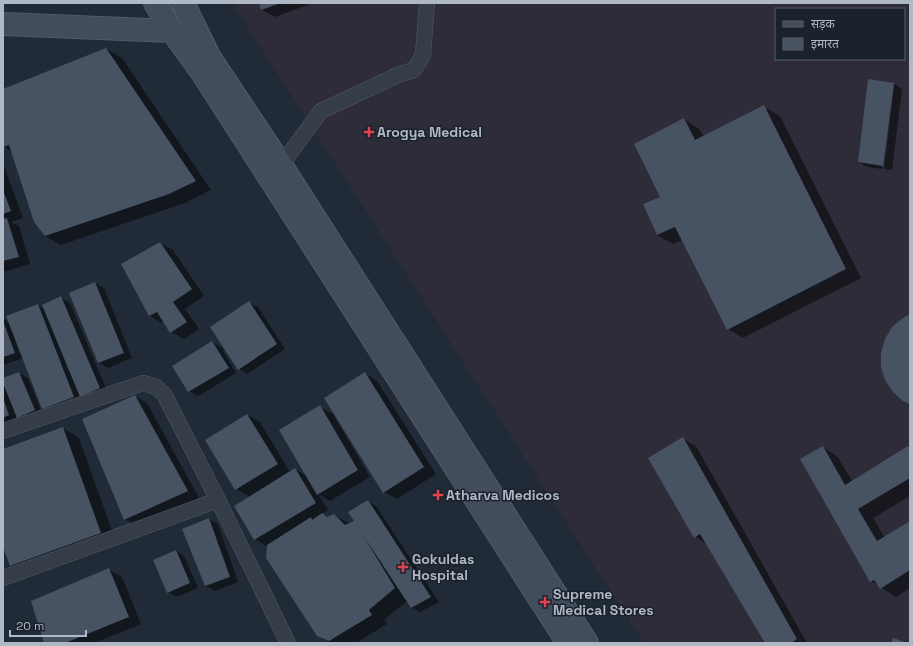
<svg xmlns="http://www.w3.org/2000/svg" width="913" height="646" viewBox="0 0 913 646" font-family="'Space Grotesk','Noto Sans Devanagari',sans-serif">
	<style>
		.medical { fill: #2e2c39; fill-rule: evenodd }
		.shadow { fill: #0007 }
		.building { fill: #475262 }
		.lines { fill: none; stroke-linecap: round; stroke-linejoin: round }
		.lane-casing { stroke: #525b66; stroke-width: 16 }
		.secondary-casing { stroke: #525b66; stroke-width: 24 }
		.lane { stroke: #343d48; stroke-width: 15 }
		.secondary { stroke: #424c5b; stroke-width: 22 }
		.health-dot { fill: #e0444e; stroke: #1a222d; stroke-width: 1.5 }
		.labels { text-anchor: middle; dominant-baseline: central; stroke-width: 3; stroke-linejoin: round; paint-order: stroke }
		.poi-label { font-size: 14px; font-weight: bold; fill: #afb8c5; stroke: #1a222d; text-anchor: start }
	</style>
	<rect width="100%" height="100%" fill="#212b38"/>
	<path class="medical" d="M 232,3 L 910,3 L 910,643 L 644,643 ZM 776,9 L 904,9 L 904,59 L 776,59 Z"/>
	<path class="shadow" d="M 260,3 L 313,3 L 275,17 L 262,10 Z
		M 106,49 L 122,58 L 211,190 L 185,203 L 61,245 L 45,236 L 12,152 L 3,146 L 3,90 Z
		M 869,80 L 894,84 L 902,89 L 892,170 L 884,169 L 894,86 L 892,86 L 882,169 L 867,167 L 859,162 Z
		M 764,107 L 780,116 L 861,278 L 743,338 L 728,329 L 683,240 L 673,244 L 657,235 L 662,197 L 684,119 L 699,129 L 704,137 Z
		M 3,163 L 23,218 L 11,222 L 19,226 L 30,264 L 3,272 Z
		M 160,243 L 173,250 L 204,296 L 185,309 L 199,329 L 184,339 L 171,332 L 164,322 L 162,323 L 150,316 L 122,264 Z
		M 95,283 L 104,288 L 132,358 L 108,368 L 99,363 L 71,294 Z
		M 61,298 L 70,303 L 108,393 L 55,416 L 43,409 L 23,358 L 3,365 L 3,319 L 10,323 L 38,305 L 45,309 Z
		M 249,303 L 258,307 L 285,349 L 247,374 L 239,369 Z
		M 212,342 L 221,347 L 236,373 L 198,396 L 189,391 L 174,366 Z
		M 19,373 L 28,378 L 43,415 L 27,422 L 16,416 L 17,420 L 3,425 L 3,380 Z
		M 365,373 L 377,381 L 436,474 L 397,499 L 384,492 Z
		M 135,396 L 147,403 L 199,498 L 137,527 L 125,519 Z
		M 320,407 L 333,414 L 370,477 L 330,501 L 318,494 L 328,510 L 321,514 L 328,518 L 334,515 L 350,524 L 353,522 L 368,501 L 376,506 L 439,602 L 420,612 L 411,607 L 407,601 L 384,620 L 387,624 L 356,643 L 331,643 L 318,635 L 268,547 L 255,539 L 250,497 L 236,489 L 247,415 L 260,422 L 290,472 L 295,469 L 308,477 Z
		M 63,428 L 79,438 L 116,542 L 27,575 L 11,565 L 3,544 L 3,450 Z
		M 683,439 L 696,446 L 807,643 L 767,643 L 707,544 L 695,537 Z
		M 823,447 L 838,457 L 852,481 L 908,447 L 910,448 L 910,496 L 873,518 L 885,538 L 910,523 L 910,588 L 896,597 L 871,581 Z
		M 209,519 L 218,524 L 238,582 L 215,591 L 206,586 L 183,530 Z
		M 176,551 L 184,556 L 198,588 L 176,597 L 168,592 Z
		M 109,570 L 122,577 L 141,624 L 94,643 L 45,643 Z"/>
	<path class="building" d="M 259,3 L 281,3 L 261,10 Z
		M 106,48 L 196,181 L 169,194 L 45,236 L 34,222 L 9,145 L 3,147 L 3,89 Z
		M 868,79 L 894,83 L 883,166 L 858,162 Z
		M 764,105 L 846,269 L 727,330 L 675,227 L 657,235 L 643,204 L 660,197 L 634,144 L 684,118 L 695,140 Z
		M 3,190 L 11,211 L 3,214 Z
		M 7,218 L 19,257 L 3,261 L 3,219 Z
		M 160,242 L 192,289 L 173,302 L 187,322 L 170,333 L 157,312 L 149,316 L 121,264 Z
		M 95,282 L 124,353 L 98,363 L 69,293 Z
		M 61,296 L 100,388 L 80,397 L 42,305 Z
		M 249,301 L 277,344 L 238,370 L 210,327 Z
		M 38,304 L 74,397 L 42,409 L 6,316 Z
		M 910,314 L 910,404 L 903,401 L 893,392 L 885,380 L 881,367 L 881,353 L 885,339 L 892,327 L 903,318 Z
		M 3,321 L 15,353 L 3,357 Z
		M 212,341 L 229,368 L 188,392 L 172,366 Z
		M 19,372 L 35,410 L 17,418 L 3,383 L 3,378 Z
		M 365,372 L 424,467 L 383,493 L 324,398 Z
		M 135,395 L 188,491 L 124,520 L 82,419 Z
		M 3,398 L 9,415 L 3,418 Z
		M 320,405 L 358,470 L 317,495 L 279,430 Z
		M 247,414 L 278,464 L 235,490 L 205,440 Z
		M 63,427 L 101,533 L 10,566 L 3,547 L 3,449 Z
		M 683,437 L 797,639 L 791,643 L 765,643 L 700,534 L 694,538 L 648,458 Z
		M 823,446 L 845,485 L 908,446 L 910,449 L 910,478 L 858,509 L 877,541 L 910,521 L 910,570 L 880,589 L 874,580 L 870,582 L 800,459 Z
		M 295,468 L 316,503 L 254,540 L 234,506 Z
		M 368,500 L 431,597 L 411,608 L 363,535 L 395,588 L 369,610 L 372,615 L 329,641 L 317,636 L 266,558 L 267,545 L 311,517 L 312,520 L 322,513 L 327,517 L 334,514 L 345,525 L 354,521 L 348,512 Z
		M 209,518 L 230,577 L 205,586 L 182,529 Z
		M 176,550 L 190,583 L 167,593 L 153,560 Z
		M 109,568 L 129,617 L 65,643 L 44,643 L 31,601 Z
		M 893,638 L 908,643 L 891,643 Z"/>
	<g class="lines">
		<g class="lane-casing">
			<path id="lane" d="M 281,165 L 321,111 L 400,74 L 414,70 L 423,55 L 427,3
				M 3,431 L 143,383 L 156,387 L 164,394 L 218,500 L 288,643
				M 3,578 L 218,500"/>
		</g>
		<g class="secondary-casing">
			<path id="secondary" d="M 155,3 L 172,31 L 203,74 L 568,643
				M 183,3 L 210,58 L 281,165 L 587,643
				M 3,24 L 172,31 L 180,37"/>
		</g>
		<use href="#lane" class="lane"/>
		<use href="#secondary" class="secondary"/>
	</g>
	<g class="health-dot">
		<path d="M367 126h4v4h4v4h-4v4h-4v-4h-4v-4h4z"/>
		<path d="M436 489h4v4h4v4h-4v4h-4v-4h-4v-4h4z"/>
		<path d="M401 561h4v4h4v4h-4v4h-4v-4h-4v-4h4z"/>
		<path d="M543 596h4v4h4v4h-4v4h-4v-4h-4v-4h4z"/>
	</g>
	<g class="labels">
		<g class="poi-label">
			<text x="377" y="132">Arogya Medical</text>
			<text x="446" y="495">Atharva Medicos</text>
			<text x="412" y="559">Gokuldas<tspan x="412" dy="16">Hospital</tspan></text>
			<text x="553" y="594">Supreme<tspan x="553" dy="16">Medical Stores</tspan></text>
		</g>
	</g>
	<rect width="913" height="646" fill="none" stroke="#afb8c5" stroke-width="8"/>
	<rect x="775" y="8" width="130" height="52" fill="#1a222d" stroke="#565e6a"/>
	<rect x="783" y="21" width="20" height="6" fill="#424c5b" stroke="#565e6a"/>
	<text x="811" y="28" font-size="12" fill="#afb8c5">सड़क</text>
	<rect x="783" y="38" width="20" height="12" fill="#475262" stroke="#565e6a"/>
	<text x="811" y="48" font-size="12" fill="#afb8c5">इमारत</text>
	<path d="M10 630v6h76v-6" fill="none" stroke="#afb8c5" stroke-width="2"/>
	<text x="16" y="630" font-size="12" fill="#afb8c5" stroke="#1a222d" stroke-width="3" paint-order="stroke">20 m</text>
</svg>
